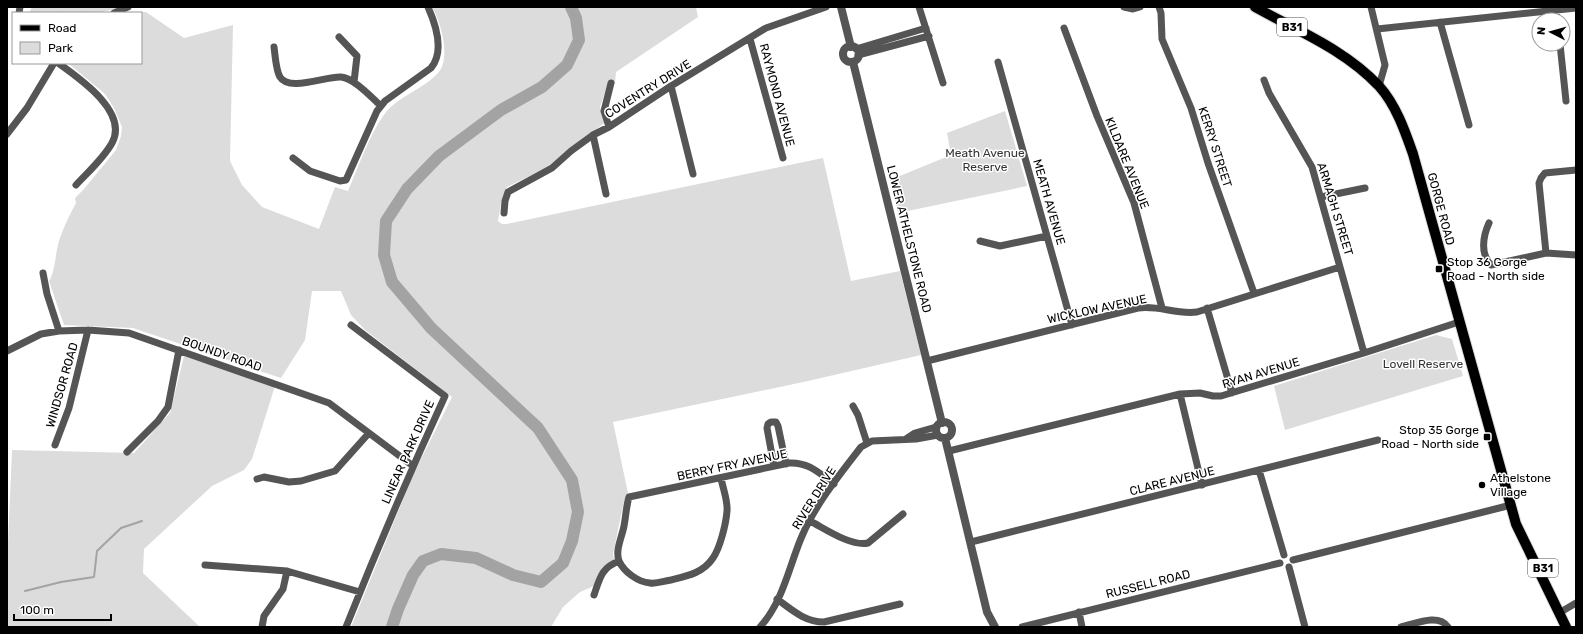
<svg xmlns="http://www.w3.org/2000/svg" width="1583" height="634" viewBox="0 0 1583 634" font-family="Rubik,sans-serif">
	<style>
		.forest { fill: url(#forest-firs) }
		.green { fill: #dcdcdc }
		.lines { fill: none; stroke-linecap: round; stroke-linejoin: round }
		.stream { stroke: #a3a3a3; stroke-width: 2 }
		.river { stroke: #a3a3a3; stroke-width: 12 }
		.primary-casing { stroke: #dbdbdb; stroke-width: 12 }
		.minor { stroke: #555; stroke-width: 7 }
		.tertiary { stroke: #555; stroke-width: 8 }
		.primary { stroke: #000; stroke-width: 10 }
		.poi-dot { fill: #000; stroke: #fff; stroke-width: 1.5 }
		.labels { text-anchor: middle; dominant-baseline: central; stroke-width: 3; stroke-linejoin: round; paint-order: stroke }
		.shield { fill: #fff; stroke: #4c4c4c; stroke-width: 1 }
		.shield-label { font-size: 11px; font-weight: bold; fill: #000 }
		.street-label { font-size: 12px; fill: #000; stroke: #fff }
		.park-label { font-size: 12px; fill: #333; stroke: #fff }
		.poi-label { font-size: 12px; fill: #000; stroke: #fff; text-anchor: start }
	</style>
	<defs>
		<pattern id="forest-firs" width="22" height="20" patternUnits="userSpaceOnUse"><rect width="22" height="20" fill="#dcdcdc"/><path d="M5 1l3.5 6h-7zM16 11l3.5 6h-7z" fill="#bbb"/></pattern>
	</defs>
	<rect width="100%" height="100%" fill="#fff"/>
	<path class="forest" d="M 32,7 L 127,7 L 96,13 L 29,13 Z"/>
	<path class="green" d="M 432,7 L 696,7 L 698,17 L 616,72 L 615,84 L 608,83 L 600,107 L 604,123 L 548,167 L 507,187 L 501,203 L 498,221 L 502,224 L 507,224 L 823,158 L 851,281 L 900,271 L 921,355 L 808,381 L 613,422 L 628,493 L 624,501 L 613,554 L 614,559 C 603,566 598,573 594,586 L 580,592 L 563,607 L 551,627 L 351,627 L 413,475 L 452,397 L 365,330 L 351,315 L 341,291 L 312,291 L 305,340 L 281,378 L 133,328 L 64,325 L 49,281 C 56,270 55,251 60,238 C 64,226 70,214 76,203 L 75,198 L 84,189 L 116,150 L 121,136 L 122,127 L 114,108 L 105,94 L 68,63 L 141,63 L 141,13 L 128,13 L 146,12 L 184,38 L 233,25 L 230,161 L 242,185 L 262,207 L 319,229 L 335,187 L 348,191 C 358,168 372,128 387,111 C 399,97 424,88 437,74 C 452,60 441,22 432,7 Z
		M 1005,111 L 1027,186 L 898,213 L 890,180 L 951,155 L 947,133 Z
		M 1436,335 L 1452,339 L 1463,376 L 1285,430 L 1274,386 Z
		M 184,356 L 275,386 L 252,459 L 244,470 L 212,486 L 144,549 L 143,573 L 200,627 L 7,627 L 7,566 L 12,450 L 134,453 L 170,413 Z"/>
	<g class="lines">
		<path class="stream" d="M 25,591 L 61,582 L 94,577 L 97,551 L 121,528 L 142,521"/>
		<path class="river" d="M 392,627 L 398,609 L 413,575 L 423,561 L 441,554 L 476,558 L 513,575 L 541,582 L 563,563 L 572,541 L 578,512 L 572,480 L 538,428 L 431,328 L 392,282 L 384,255 L 386,221 L 407,189 L 439,156 L 501,110 L 542,87 L 567,65 L 579,40 L 576,18 L 571,7"/>
		<g class="primary-casing">
			<path id="primary" d="M 1255,7 C 1298,31 1344,49 1379,86 C 1396,105 1405,131 1413,154 L 1516,524 L 1566,627"/>
		</g>
		<path class="minor" d="M 919,7 L 943,83
			M 1124,7 L 1133,9 L 1140,7
			M 1159,7 L 1161,13 L 1162,39 L 1191,108 L 1208,163 L 1254,293
			M 1371,7 L 1385,65 L 1379,86
			M 1556,10 L 1557,20
			M 19,13 L 20,7
			M 114,13 L 128,7
			M 1440,22 L 1469,125
			M 1064,28 L 1097,116 L 1134,203 L 1162,308
			M 1377,29 L 1576,8
			M 339,37 L 357,56 L 354,82
			M 750,39 L 783,158
			M 1560,44 L 1566,101
			M 274,47 C 275,54 276,71 280,77 C 289,92 326,76 341,77 C 354,78 372,98 381,106
			M 856,49 L 926,28
			M 858,55 L 929,36
			M 998,62 L 1072,325
			M 58,63 C 79,78 129,112 112,143 C 103,159 88,172 76,185
			M 1264,80 L 1269,93 L 1312,167 L 1364,353
			M 671,86 L 693,174
			M 609,127 L 604,111 L 611,83
			M 7,134 L 27,108 L 54,63
			M 593,135 L 606,194
			M 293,158 L 310,171 L 340,181 L 346,180 L 377,111 L 385,101 L 431,68 C 445,51 436,25 428,7
			M 1576,170 L 1545,173 L 1541,178 L 1539,183 L 1546,253 L 1576,255
			M 1321,197 L 1365,188
			M 504,213 L 505,201 L 508,192 L 552,168 L 571,151 L 593,135 L 609,127 L 671,86 L 766,28 L 826,7
			M 1489,223 C 1483,236 1480,254 1491,265 L 1546,253
			M 980,241 L 1000,246 L 1047,236
			M 43,273 L 47,294 L 59,331
			M 1207,308 L 1232,393
			M 7,351 L 41,334 L 59,331 L 88,330 L 129,333 L 329,403 L 413,466
			M 927,361 L 1138,308 C 1160,305 1176,315 1197,312 L 1340,267
			M 1180,394 L 1202,485
			M 853,406 L 858,415 L 867,443
			M 906,439 L 915,433 L 936,427
			M 55,445 L 69,408 L 88,330
			M 949,451 L 1180,394 L 1200,393 L 1213,396 L 1221,396 L 1364,353 L 1459,322
			M 127,452 L 158,421 L 168,407 L 179,350
			M 774,466 L 767,428 L 768,424 L 771,422 L 776,422 L 778,426 L 786,464
			M 1259,470 L 1284,555
			M 257,479 L 264,477 L 289,482 L 301,481 L 335,471 L 369,433
			M 810,521 C 824,528 851,547 868,543 L 903,514
			M 971,542 L 1378,440
			M 1293,560 L 1511,505
			M 619,561 C 624,572 638,582 650,583 C 657,584 664,581 671,580 C 687,576 703,573 713,558 C 720,548 726,524 727,511 C 728,501 723,489 721,478
			M 205,565 L 287,571 L 360,592
			M 1289,567 L 1305,627
			M 594,595 C 600,578 601,568 619,561 C 615,550 622,537 624,526 C 626,516 626,507 629,497 L 789,463 C 809,462 819,473 834,484
			M 777,599 C 792,610 805,622 824,622 L 900,604
			M 1079,612 L 1082,627
			M 1559,613 L 1576,603
			M 262,627 L 264,616 L 283,589 L 287,571
			M 346,627 C 377,549 410,472 445,396 L 351,325
			M 760,627 C 783,602 789,566 802,536 C 815,505 840,474 861,447 L 872,441 L 916,439 L 938,435
			M 1022,627 L 1280,563
			M 1401,627 C 1415,624 1438,613 1448,627"/>
		<path class="tertiary" d="M 841,7 L 851,47
			M843 54a8 8 0 1 1 16 0a8 8 0 1 1-16 0Z
			M 853,62 L 942,423
			M936 430a8 8 0 1 1 16 0a8 8 0 1 1-16 0Z
			M 945,438 L 987,612 L 995,627"/>
		<use href="#primary" class="primary"/>
	</g>
	<g class="poi-dot">
		<rect x="1435" y="265" width="8" height="8" rx="2"/>
		<rect x="1483" y="433" width="8" height="8" rx="2"/>
		<circle cx="1482" cy="485" r="4"/>
	</g>
	<g class="labels">
		<g class="shield">
			<rect x="1277" y="18" width="30" height="18" rx="3"/>
			<rect x="1528" y="559" width="30" height="18" rx="3"/>
		</g>
		<g class="shield-label">
			<text x="1292" y="27">B31</text>
			<text x="1543" y="568">B31</text>
		</g>
		<g class="street-label">
			<text transform="translate(648 89) rotate(-32)">COVENTRY DRIVE</text>
			<text transform="translate(777 95) rotate(75)">RAYMOND AVENUE</text>
			<text transform="translate(1215 147) rotate(72)">KERRY STREET</text>
			<text transform="translate(1127 163) rotate(68)">KILDARE AVENUE</text>
			<text transform="translate(1049 202) rotate(74)">MEATH AVENUE</text>
			<text transform="translate(1335 209) rotate(73)">ARMAGH STREET</text>
			<text transform="translate(1441 209) rotate(75)">GORGE ROAD</text>
			<text transform="translate(909 239) rotate(76)">LOWER ATHELSTONE ROAD</text>
			<text transform="translate(1097 309) rotate(-12)">WICKLOW AVENUE</text>
			<text transform="translate(222 354) rotate(19)">BOUNDY ROAD</text>
			<text transform="translate(1261 373) rotate(-17)">RYAN AVENUE</text>
			<text transform="translate(62 385) rotate(-74)">WINDSOR ROAD</text>
			<text transform="translate(408 452) rotate(-66)">LINEAR PARK DRIVE</text>
			<text transform="translate(732 465) rotate(-12)">BERRY FRY AVENUE</text>
			<text transform="translate(1172 481) rotate(-14)">CLARE AVENUE</text>
			<text transform="translate(814 498) rotate(-58)">RIVER DRIVE</text>
			<text transform="translate(1148 584) rotate(-14)">RUSSELL ROAD</text>
		</g>
		<g class="park-label">
			<text x="985" y="153">Meath Avenue<tspan x="985" dy="14">Reserve</tspan></text>
			<text x="1423" y="364">Lovell Reserve</text>
		</g>
		<g class="poi-label">
			<text x="1447" y="262">Stop 36 Gorge<tspan x="1447" dy="14">Road - North side</tspan></text>
			<text x="1479" y="430" text-anchor="end">Stop 35 Gorge<tspan x="1479" dy="14">Road - North side</tspan></text>
			<text x="1490" y="478">Athelstone<tspan x="1490" dy="14">Village</tspan></text>
		</g>
	</g>
	<rect width="1583" height="634" fill="none" stroke="#000000" stroke-width="16"/>
	<rect x="12" y="12" width="130" height="52" fill="#ffffff" stroke="#999999"/>
	<rect x="20" y="25" width="20" height="6" fill="#000000" stroke="#999999"/>
	<text x="48" y="32" font-size="12" fill="#000000">Road</text>
	<rect x="20" y="42" width="20" height="12" fill="#dcdcdc" stroke="#999999"/>
	<text x="48" y="52" font-size="12" fill="#000000">Park</text>
	<g transform="translate(1551 32) rotate(276)"><circle r="19" fill="#ffffff" stroke="#999999"/>
	<path d="M0-3L7 15L0 10L-7 15Z" fill="#000000"/>
	<text y="-6" font-size="11" font-weight="bold" text-anchor="middle" fill="#000000">N</text>
	</g>
	<path d="M14 614v6h97v-6" fill="none" stroke="#000000" stroke-width="2"/>
	<text x="20" y="614" font-size="12" fill="#000000" stroke="#ffffff" stroke-width="3" paint-order="stroke">100 m</text>
</svg>
